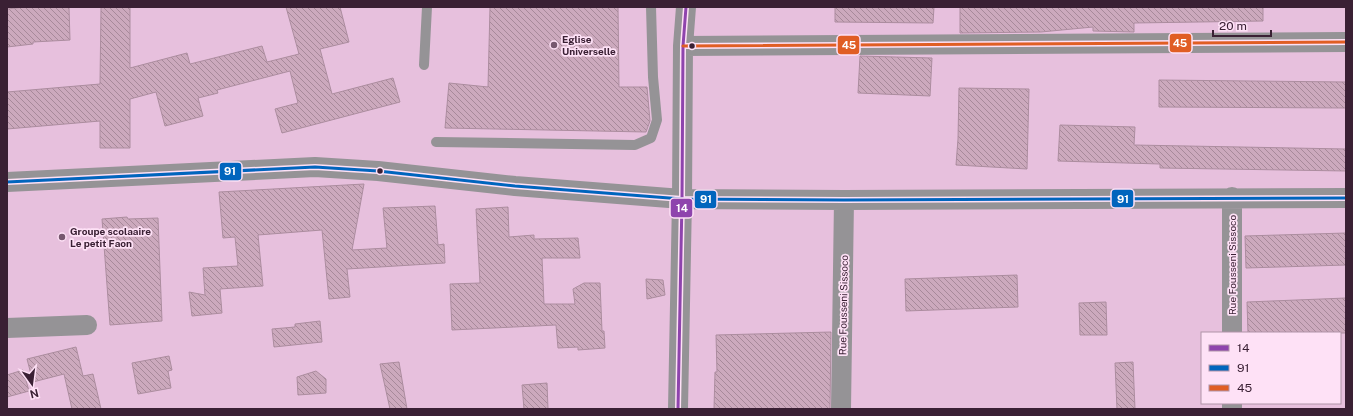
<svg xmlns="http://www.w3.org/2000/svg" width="1353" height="416" viewBox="0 0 1353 416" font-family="'Public Sans',sans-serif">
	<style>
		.building { fill: url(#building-back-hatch); stroke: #ac8d9f }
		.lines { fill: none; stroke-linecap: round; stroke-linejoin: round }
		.lane { stroke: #959396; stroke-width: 10 }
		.street { stroke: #959396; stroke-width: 20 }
		.bus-1-casing { stroke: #fee1f6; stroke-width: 6 }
		.bus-2-casing { stroke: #fee1f6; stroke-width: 6 }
		.bus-3-casing { stroke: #fee1f6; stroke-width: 6 }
		.bus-1 { stroke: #8e44ad; stroke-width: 3 }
		.bus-2 { stroke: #0065bd; stroke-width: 3 }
		.bus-3 { stroke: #e05e24; stroke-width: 3 }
		.poi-dot { fill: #77586f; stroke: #fee1f6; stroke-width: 1.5 }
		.bus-dot { fill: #3a2034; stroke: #fee1f6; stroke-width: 1.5 }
		.labels { text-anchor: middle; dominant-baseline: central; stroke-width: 3.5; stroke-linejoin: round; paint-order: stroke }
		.poi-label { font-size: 10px; font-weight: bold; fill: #3a2034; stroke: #fee1f6; text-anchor: start }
		.street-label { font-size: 10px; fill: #3a2034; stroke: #fee1f6 }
		.line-badge { stroke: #fee1f6; stroke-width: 1.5 }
		.badge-label { font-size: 11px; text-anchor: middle; font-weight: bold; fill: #fff }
	</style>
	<defs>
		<pattern id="building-back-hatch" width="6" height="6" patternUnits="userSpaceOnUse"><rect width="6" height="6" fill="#cca9bd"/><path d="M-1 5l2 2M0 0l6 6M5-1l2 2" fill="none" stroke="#a7899a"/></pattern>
	</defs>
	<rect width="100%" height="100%" fill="#e7c0dd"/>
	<path class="building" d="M 25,7 L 69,7 L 70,40 L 33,42 L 33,44 L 7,47 L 7,9 Z
		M 101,7 L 130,7 L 130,68 L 187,53 L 190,64 L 262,46 L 267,62 L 299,54 L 286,7 L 340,7 L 349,42 L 320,49 L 332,94 L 393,78 L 400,102 L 282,133 L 275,109 L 298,103 L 290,71 L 217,90 L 218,93 L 198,98 L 203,116 L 165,126 L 156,92 L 130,99 L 130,148 L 100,148 L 100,121 L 7,129 L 7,92 L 100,84 Z
		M 490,7 L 618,7 L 619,87 L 647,87 L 650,121 L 646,132 L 445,128 L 449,83 L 488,87 Z
		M 835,7 L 934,7 L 933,23 L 835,22 Z
		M 960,7 L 1263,7 L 1263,21 L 1134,23 L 1134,32 L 1093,31 L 1093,27 L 1041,32 L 960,33 Z
		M 860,56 L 932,58 L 930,96 L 858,93 Z
		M 1159,80 L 1346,82 L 1346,108 L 1159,107 Z
		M 959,88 L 1029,89 L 1027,169 L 956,165 L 958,139 Z
		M 1060,125 L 1135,127 L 1134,145 L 1346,149 L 1346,171 L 1160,168 L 1160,164 L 1058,161 Z
		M 364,184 L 352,250 L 387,248 L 383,208 L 435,206 L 438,245 L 444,244 L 445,263 L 347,269 L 350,297 L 329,299 L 322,230 L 258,235 L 263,286 L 220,289 L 222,313 L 192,316 L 189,292 L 205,295 L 203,268 L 238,266 L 235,237 L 223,238 L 219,192 Z
		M 508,207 L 509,237 L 534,235 L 534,239 L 578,238 L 580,258 L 542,258 L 544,304 L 575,304 L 573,289 L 584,283 L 600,283 L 602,331 L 604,331 L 605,348 L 578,350 L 578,347 L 558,348 L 556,325 L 452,330 L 450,284 L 480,283 L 476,209 Z
		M 127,217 L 128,219 L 158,218 L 162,321 L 110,325 L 102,219 Z
		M 1346,233 L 1346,265 L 1246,268 L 1245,236 Z
		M 1017,275 L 1018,307 L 906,311 L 905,279 Z
		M 646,279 L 663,280 L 665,295 L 647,299 Z
		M 1346,298 L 1346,333 L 1248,333 L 1247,302 Z
		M 1106,302 L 1107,335 L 1080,335 L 1079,303 Z
		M 320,321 L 322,342 L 274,347 L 272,329 L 295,327 L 295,324 Z
		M 831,332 L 830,409 L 714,409 L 715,372 L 717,372 L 716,335 Z
		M 76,347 L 83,376 L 93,374 L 101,409 L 72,409 L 64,374 L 33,382 L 27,359 Z
		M 169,356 L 172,370 L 168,371 L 171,388 L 138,394 L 132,363 Z
		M 399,362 L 407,409 L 390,409 L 380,364 Z
		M 1133,362 L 1135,409 L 1117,409 L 1115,363 Z
		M 23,370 L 29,391 L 7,397 L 7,375 Z
		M 316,371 L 326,379 L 326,393 L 298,395 L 297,377 Z
		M 547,383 L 548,409 L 524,409 L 522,385 Z"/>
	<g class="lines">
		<path class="lane" d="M 424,65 L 427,7
			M 436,142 L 635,145 L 651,138 L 657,120 L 653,77 L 651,7"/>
		<path class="street" d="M 683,46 L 1346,42
			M 7,182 L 315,167 L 378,171 L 515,186 L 682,199 L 844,200 L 1346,198
			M 1232,197 L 1232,333
			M 7,328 L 87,325
			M 1232,403 L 1232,409
			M 678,409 L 682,199 L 683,46 L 686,7
			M 841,409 L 844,200"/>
		<g class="bus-1-casing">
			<path id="bus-1" d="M 678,409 L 682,199 L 683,46 L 686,7"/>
		</g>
		<g class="bus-2-casing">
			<path id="bus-2" d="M 7,182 L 315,167 L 378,171 L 515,186 L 682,199 L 844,200 L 1346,198"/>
		</g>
		<g class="bus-3-casing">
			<path id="bus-3" d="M 683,46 L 1346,42"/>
		</g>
		<use href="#bus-1" class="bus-1"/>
		<use href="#bus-2" class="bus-2"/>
		<use href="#bus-3" class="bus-3"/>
	</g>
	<g class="poi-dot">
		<circle cx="554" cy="45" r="4"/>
		<circle cx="62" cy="237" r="4"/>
	</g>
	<g class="bus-dot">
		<circle cx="692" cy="46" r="3.5"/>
		<circle cx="380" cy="171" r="3.5"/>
	</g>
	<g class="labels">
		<g class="poi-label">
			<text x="562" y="39">Eglise<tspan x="562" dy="12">Universelle</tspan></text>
			<text x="70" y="231">Groupe scolaaire<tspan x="70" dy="12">Le petit Faon</tspan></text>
		</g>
		<g class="street-label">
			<text transform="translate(1232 265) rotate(-90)">Rue Fousseni Sissoco</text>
			<text transform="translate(843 305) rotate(-89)">Rue Fousseni Sissoco</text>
		</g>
	</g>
	<g class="line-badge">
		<rect x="1169" y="33" width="23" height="20" rx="4" fill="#e05e24"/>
		<rect x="837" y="35" width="23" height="20" rx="4" fill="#e05e24"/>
		<rect x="219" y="162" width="23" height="19" rx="4" fill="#0065bd"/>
		<rect x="1111" y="189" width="23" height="19" rx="4" fill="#0065bd"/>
		<rect x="694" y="190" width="23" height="19" rx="4" fill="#0065bd"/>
		<rect x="670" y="198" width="23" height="20" rx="4" fill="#8e44ad"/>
	</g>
	<g class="badge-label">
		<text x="1180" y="47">45</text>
		<text x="849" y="49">45</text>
		<text x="230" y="175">91</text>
		<text x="1123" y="203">91</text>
		<text x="706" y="203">91</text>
		<text x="682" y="212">14</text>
	</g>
	<rect width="1353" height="416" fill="none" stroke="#3a2034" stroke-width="16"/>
	<rect x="1201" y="332" width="140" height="72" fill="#fee1f6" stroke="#b094a8"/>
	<rect x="1209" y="345" width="20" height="6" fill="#8e44ad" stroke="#b094a8"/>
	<text x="1237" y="352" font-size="12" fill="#3a2034">14</text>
	<rect x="1209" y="365" width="20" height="6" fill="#0065bd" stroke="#b094a8"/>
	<text x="1237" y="372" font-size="12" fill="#3a2034">91</text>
	<rect x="1209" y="385" width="20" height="6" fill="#e05e24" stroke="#b094a8"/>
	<text x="1237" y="392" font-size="12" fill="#3a2034">45</text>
	<g transform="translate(32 384) rotate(166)" stroke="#fee1f6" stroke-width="3" paint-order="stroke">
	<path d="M0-3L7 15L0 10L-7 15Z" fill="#3a2034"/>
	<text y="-6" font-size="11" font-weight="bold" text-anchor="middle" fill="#3a2034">N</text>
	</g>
	<path d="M1213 30v6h58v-6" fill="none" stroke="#3a2034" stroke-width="2"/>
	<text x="1219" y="30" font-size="12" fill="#3a2034" stroke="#fee1f6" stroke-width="3" paint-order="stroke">20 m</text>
</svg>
